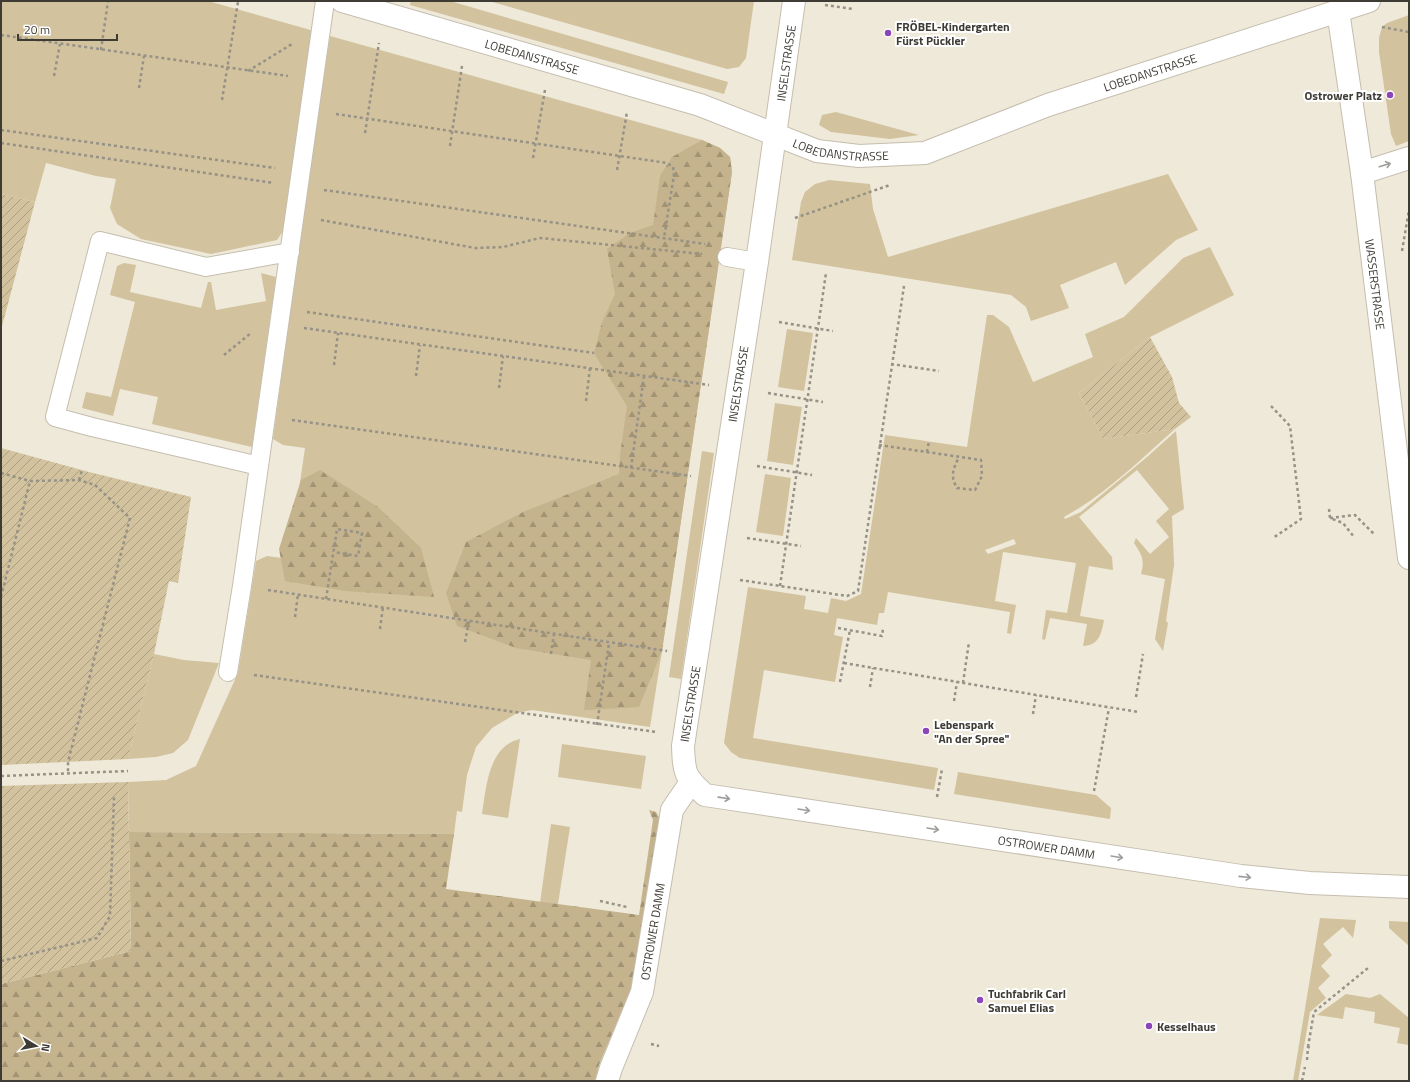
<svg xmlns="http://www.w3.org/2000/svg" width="1410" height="1082" viewBox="0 0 1410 1082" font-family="'Titillium Web',sans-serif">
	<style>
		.green { fill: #d2c29d; fill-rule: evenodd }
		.forest { fill: url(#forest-firs) }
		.garden { fill: url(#garden-furrows) }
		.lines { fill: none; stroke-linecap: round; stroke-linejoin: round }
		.service-casing { stroke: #c5beaf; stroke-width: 20 }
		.minor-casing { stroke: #c5beaf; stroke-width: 24 }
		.path { stroke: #969287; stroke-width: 2.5; stroke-dasharray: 3 3; stroke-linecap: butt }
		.service { stroke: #fff; stroke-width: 18 }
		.minor { stroke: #fff; stroke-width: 22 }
		.oneway { stroke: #9e9d9a }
		.poi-dot { fill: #8b45b9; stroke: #fff; stroke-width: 1.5 }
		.labels { text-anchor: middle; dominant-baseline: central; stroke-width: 4; stroke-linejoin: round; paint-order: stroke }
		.poi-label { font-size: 12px; font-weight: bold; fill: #3e3b35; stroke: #fff; text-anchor: start }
		.street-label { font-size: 12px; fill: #3e3b35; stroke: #fff }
	</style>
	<defs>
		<pattern id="forest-firs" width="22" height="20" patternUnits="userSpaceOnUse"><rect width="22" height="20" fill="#c4b38c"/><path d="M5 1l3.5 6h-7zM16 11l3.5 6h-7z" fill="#a19373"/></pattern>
		<pattern id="garden-furrows" width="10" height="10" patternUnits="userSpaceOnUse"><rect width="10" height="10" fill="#d2c29d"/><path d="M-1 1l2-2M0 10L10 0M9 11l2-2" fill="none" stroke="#ac9f81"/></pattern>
	</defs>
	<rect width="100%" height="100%" fill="#efe9d9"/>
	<path class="green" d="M 1,1 L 208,1 L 314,31 L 286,227 L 277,240 L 211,254 L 141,239 L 117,224 L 110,208 L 116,179 L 96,176 L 46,163 L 35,202 L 1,194 Z
		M 411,1 L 450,1 L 728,82 L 724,94 L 410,5 Z
		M 489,1 L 754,1 L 746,58 L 739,67 L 727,69 Z
		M 1409,15 L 1409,141 L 1396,146 L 1391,134 L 1379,52 L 1379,38 L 1382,27 L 1387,23 Z
		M 330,36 L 702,140 L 720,148 L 730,157 L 732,172 L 662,651 L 650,727 L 532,710 L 517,713 L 492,728 L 476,747 L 467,775 L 462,812 L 457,811 L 454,834 L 129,832 L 128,782 L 166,780 L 196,766 L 238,673 L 256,561 L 267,556 L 289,559 L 305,448 L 283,445 L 273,439 L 307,188 Z
		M 836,112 L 919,135 L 890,139 L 831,132 L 819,125 L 822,115 Z
		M 1168,174 L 1198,230 L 1176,240 L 1125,285 L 1116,262 L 1060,285 L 1069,308 L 1031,321 L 1026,307 L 1011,295 L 792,260 L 801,202 L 805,192 L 815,184 L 829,180 L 870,184 L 873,209 L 888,257 Z
		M 1210,247 L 1234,295 L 1150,337 L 1079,393 L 1103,439 L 1175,429 C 1140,460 1106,494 1064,517 L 1065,519 L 1081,512 L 1147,457 L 1176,431 L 1184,509 L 1172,516 L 1174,565 L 1166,621 L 1168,623 L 1163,651 L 1155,639 L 1165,579 L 1141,574 C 1145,560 1142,555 1134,543 L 1136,538 L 1150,554 L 1169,537 L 1156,521 L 1169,509 L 1137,470 L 1079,517 L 1112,557 L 1113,570 L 1089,566 L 1080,616 L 1104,620 C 1101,635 1099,645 1083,646 L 1087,624 L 1050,618 L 1045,640 L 1042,639 L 1046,610 L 1067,613 L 1076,563 L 1003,552 L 995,601 L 1016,605 L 1011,634 L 1007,633 L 1010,612 L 888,592 L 884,613 L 879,613 L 877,625 L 837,618 L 834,635 L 843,637 L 835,682 L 764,670 L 753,738 L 938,768 L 934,790 L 740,758 L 731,752 L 724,743 L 748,587 L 806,596 L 804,609 L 828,613 L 831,598 L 846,601 L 861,594 L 885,435 L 967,447 L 987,315 L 993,315 L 1009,327 L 1033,382 L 1093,357 L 1085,334 L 1124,317 L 1183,258 ZM 1014,539 L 1016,544 L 988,554 L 985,550 Z
		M 124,263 L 136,265 L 130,292 L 201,308 L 208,282 L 211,282 L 216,310 L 266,301 L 261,273 L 276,277 L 252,447 L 152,424 L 158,397 L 120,389 L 113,416 L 82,408 L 86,392 L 111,397 L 135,302 L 110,295 L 117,266 Z
		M 787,329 L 813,333 L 804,391 L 778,387 Z
		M 775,403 L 802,407 L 793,465 L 767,461 Z
		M 702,451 L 714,453 L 681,679 L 669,677 Z
		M 765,474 L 791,478 L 783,536 L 756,532 Z
		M 154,654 L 184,660 L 219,663 L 188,740 L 173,753 L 156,757 L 128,759 Z
		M 520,739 L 508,818 L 482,814 C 486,789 488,746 520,739 Z
		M 562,744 L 646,756 L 641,789 L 558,777 Z
		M 958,772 L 1096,795 L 1111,808 L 1110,819 L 954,794 Z
		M 551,824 L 570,827 L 558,904 L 540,903 Z
		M 1320,918 L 1356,920 L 1353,938 L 1343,927 L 1323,944 L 1332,955 L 1321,966 L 1330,976 L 1318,988 L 1326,998 L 1310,1012 L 1298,1081 L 1293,1081 Z
		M 1389,921 L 1409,922 L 1409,946 L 1389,928 Z
		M 1346,994 L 1370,998 L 1380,994 L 1409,1018 L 1409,1045 L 1397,1043 L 1400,1028 L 1374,1023 L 1375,1012 L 1345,1007 L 1343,1019 L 1317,1015 Z"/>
	<path class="forest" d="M 702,140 L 720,148 L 730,157 L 732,172 L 662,651 L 639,707 L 584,710 L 591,660 L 516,648 L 457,626 L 446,593 L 466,542 L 523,512 L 619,474 L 620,455 L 627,406 L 594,353 L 602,322 L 615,294 L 607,249 L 630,233 L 653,225 L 660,176 L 672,157 Z
		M 320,470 L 378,507 L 421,548 L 434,597 L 345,591 L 285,581 L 279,549 L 301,480 Z
		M 649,810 L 656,812 L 660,819 L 631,989 L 599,1065 L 595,1081 L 1,1081 L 1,984 L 131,951 L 129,832 L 454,834 L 446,889 L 639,915 L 653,820 Z"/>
	<path class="garden" d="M 1,194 L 35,202 L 1,330 Z
		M 1150,337 L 1172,377 L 1179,403 L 1191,417 L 1175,429 L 1103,439 L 1079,393 Z
		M 1,448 L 89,472 L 191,497 L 178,583 L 169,581 L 154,654 L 128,759 L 1,765 Z
		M 128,782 L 131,951 L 1,984 L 1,786 Z"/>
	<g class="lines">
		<g class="service-casing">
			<path id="service" d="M 727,257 L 757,262
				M 259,466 L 92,427 L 55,417 L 100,241 L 206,267 L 290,252
				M 228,672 L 242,586 L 325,1"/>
		</g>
		<g class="minor-casing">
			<g id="minor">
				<path id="s1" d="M 342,1 L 700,105 L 817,151 L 859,156 L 925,153 L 1048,105 L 1369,1"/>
				<path id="s2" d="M 794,1 L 757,262 L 683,746 C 684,774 685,777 705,795 L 1241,876 L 1310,883 L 1409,887"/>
				<path id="s3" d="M 1338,11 L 1362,173 L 1409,558"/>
				<path d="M 1362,173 L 1409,158"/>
				<path id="s4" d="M 607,1081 L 611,1068 L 642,992 L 672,810 L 691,782"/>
			</g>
		</g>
		<path class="path" d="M 825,5 L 853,9
			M 1382,27 L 1409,32
			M 1,35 L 288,76
			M 101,50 L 108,1
			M 248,71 L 292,44
			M 54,76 L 60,44
			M 139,88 L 144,56
			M 222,100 L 238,2
			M 336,114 L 667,163 L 673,167 L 674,175 L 664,238
			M 1,130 L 275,168
			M 365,133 L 379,43
			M 1,143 L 274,183
			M 450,146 L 462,66
			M 533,158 L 545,90
			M 617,170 L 627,112
			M 324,190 L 705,244
			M 795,218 L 890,185
			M 321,220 L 475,248 L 503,247 L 540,238 L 702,254
			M 1402,251 L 1409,210
			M 307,312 L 594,353
			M 779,322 L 833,331
			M 304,328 L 709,385
			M 224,355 L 251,333
			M 891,364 L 939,371
			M 334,365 L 338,333
			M 416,376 L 420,345
			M 499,388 L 503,356
			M 768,393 L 823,402
			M 586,401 L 590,368
			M 1271,406 L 1290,426 L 1301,519 L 1273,538
			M 292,420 L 691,476
			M 879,445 L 981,460 L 982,476 L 975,490 L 957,488 C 950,476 953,469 959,457
			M 927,452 L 929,441
			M 757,466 L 812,475
			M 631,468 L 644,376
			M 1,473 L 30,481 L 79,480 L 95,485 L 130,518 L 68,762 L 68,773
			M 79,480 L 82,470
			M 1329,509 L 1330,518 L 1343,523 L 1354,537
			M 1330,518 L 1355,515 L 1374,534
			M 747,538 L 801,546
			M 740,580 L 847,596 L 858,591 L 904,286
			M 780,586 L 826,273
			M 268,590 L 667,651
			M 1,597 L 30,481
			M 326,599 L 337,529 L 362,533 L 358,556 L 334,552
			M 295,617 L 298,594
			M 838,628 L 882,636 L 883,629
			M 380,629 L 383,607
			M 465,642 L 469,621
			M 551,654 L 554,634
			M 844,663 L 1138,712
			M 254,675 L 656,732
			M 840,682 L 850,630
			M 963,683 L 969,642
			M 870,687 L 873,668
			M 1136,697 L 1143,654
			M 954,701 L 957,682
			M 1033,714 L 1036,695
			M 597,725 L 609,643
			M 1,776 L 128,771
			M 1094,791 L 1109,708
			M 937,797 L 942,769
			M 600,901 L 627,907
			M 1,961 L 97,938 L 110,916 L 114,797
			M 651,1044 L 659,1046
			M 1308,1047 L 1314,1012 L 1368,968
			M 1307,1060 L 1308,1047 L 1311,1048
			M 1302,1081 L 1305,1067"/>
		<use href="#service" class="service"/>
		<use href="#minor" class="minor"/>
	</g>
	<defs><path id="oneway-shaft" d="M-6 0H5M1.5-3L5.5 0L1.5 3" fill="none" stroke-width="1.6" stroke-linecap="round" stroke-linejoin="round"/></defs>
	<g class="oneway">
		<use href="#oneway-shaft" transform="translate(1385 165) rotate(-17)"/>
		<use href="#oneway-shaft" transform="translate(724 798) rotate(8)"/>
		<use href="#oneway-shaft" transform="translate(804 810) rotate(9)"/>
		<use href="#oneway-shaft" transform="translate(933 829) rotate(9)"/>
		<use href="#oneway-shaft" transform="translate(1117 857) rotate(9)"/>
		<use href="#oneway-shaft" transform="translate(1245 877) rotate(6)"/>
	</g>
	<g class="poi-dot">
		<circle cx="888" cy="33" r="4"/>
		<circle cx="1390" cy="95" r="4"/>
		<circle cx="926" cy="731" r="4"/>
		<circle cx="980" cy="1000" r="4"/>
		<circle cx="1149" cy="1026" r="4"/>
	</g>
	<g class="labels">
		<g class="poi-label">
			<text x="896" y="26">FRÖBEL-Kindergarten<tspan x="896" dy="14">Fürst Pückler</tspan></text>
			<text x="1382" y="95" text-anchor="end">Ostrower Platz</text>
			<text x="934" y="724">Lebenspark<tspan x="934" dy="14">"An der Spree"</tspan></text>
			<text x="988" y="993">Tuchfabrik Carl<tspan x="988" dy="14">Samuel Elias</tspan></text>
			<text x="1157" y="1026">Kesselhaus</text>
		</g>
		<g class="street-label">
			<text stroke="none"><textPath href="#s1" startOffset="198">LOBEDANSTRASSE</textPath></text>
			<text transform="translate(786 63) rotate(-82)">INSELSTRASSE</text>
			<text stroke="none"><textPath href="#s1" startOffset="846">LOBEDANSTRASSE</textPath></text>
			<text stroke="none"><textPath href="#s1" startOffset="522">LOBEDANSTRASSE</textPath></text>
			<text stroke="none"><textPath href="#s3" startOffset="276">WASSERSTRASSE</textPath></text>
			<text transform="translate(738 384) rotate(-81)">INSELSTRASSE</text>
			<text transform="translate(690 704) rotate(-81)">INSELSTRASSE</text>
			<text stroke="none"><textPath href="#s2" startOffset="1155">OSTROWER DAMM</textPath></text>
			<text stroke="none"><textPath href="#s4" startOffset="157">OSTROWER DAMM</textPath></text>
		</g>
	</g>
	<rect width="1410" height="1082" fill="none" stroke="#3e3b35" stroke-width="4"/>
	<g transform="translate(36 1046) rotate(100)" stroke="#ffffff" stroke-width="3" paint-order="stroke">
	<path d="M0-3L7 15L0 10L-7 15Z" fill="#3e3b35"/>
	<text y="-6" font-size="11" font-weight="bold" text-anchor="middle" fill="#3e3b35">N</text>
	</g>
	<path d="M18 34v6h99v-6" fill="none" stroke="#3e3b35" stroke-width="2"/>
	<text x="24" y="34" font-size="12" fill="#3e3b35" stroke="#ffffff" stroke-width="3" paint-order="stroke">20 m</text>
</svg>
